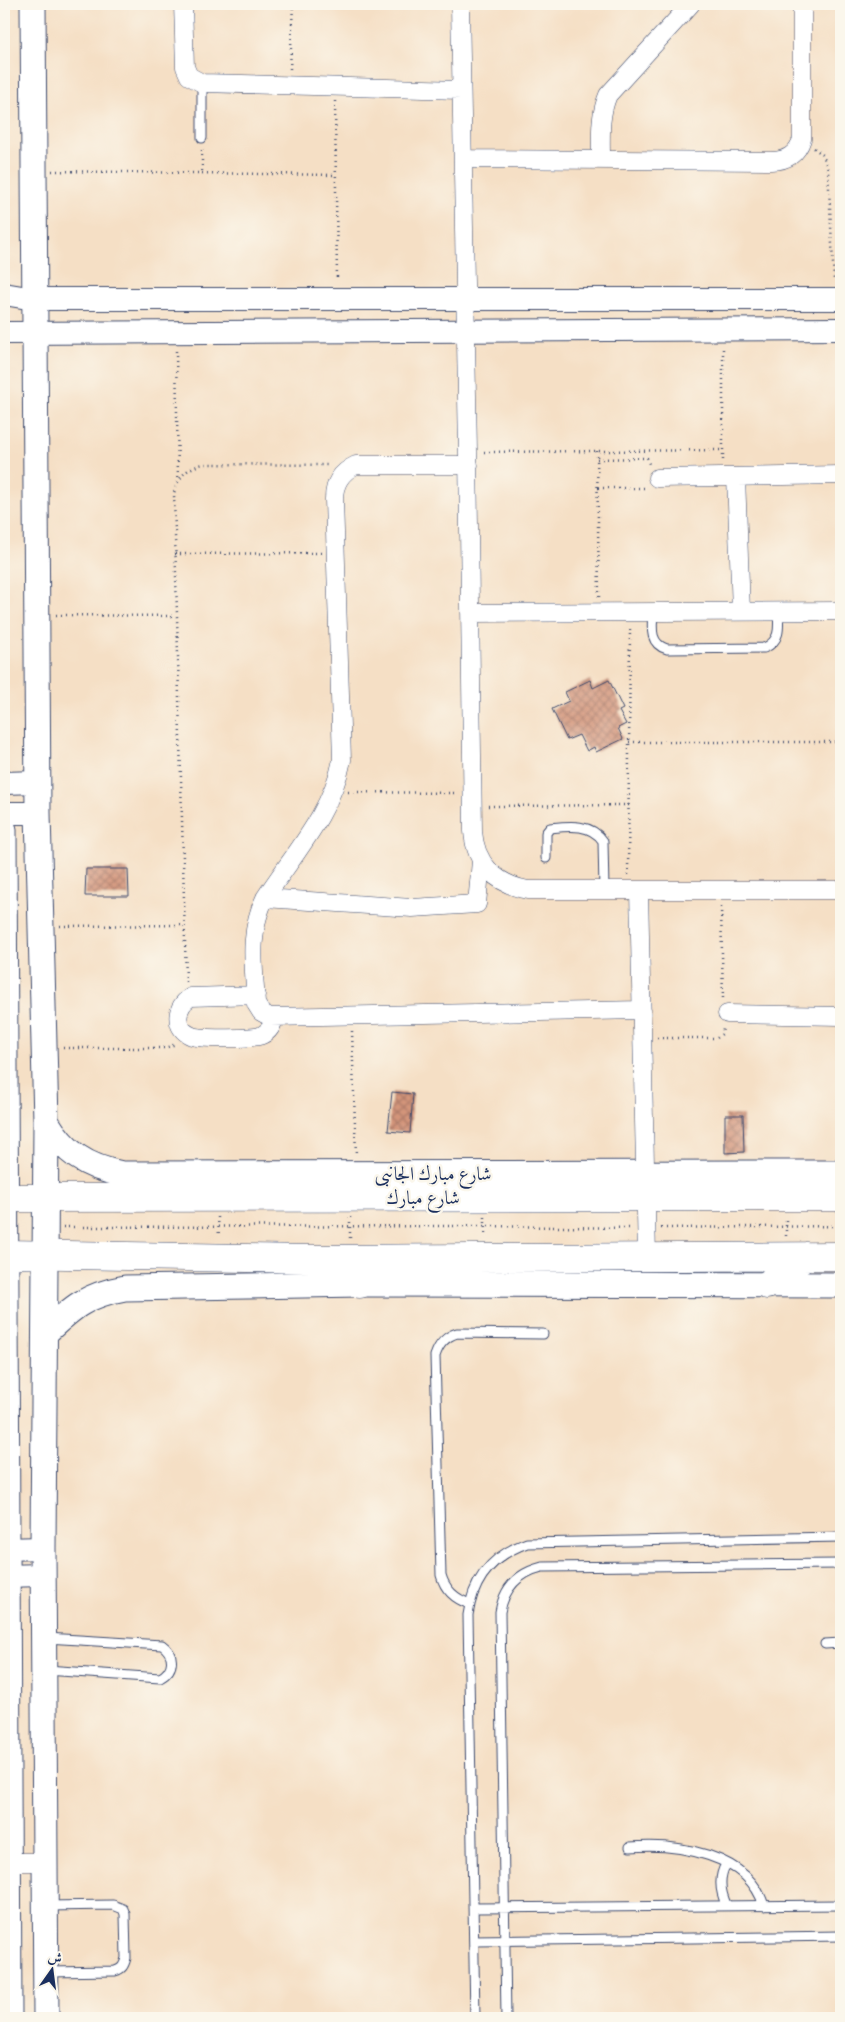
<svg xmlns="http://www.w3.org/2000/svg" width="845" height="2022" viewBox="0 0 845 2022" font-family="'IM FELL Double Pica',Amiri,serif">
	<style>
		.building { fill: url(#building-cross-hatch) }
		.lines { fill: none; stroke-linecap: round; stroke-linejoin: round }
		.service-casing { stroke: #3c496d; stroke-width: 11 }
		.minor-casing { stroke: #3c496d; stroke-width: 19 }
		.tertiary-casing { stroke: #3c496d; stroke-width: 24 }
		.secondary-casing { stroke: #3c496d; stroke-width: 27 }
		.primary-casing { stroke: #3c496d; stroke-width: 29 }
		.path { stroke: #3c496d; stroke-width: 2.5; stroke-dasharray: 1 4; stroke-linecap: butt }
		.service { stroke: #fff; stroke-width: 9 }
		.minor { stroke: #fff; stroke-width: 18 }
		.tertiary { stroke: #fff; stroke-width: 22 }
		.secondary { stroke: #fff; stroke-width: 25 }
		.primary { stroke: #fff; stroke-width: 28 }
		.labels { text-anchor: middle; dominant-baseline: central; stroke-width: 5; stroke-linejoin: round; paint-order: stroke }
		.street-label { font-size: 19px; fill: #1b2f5e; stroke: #fbf7ec }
	</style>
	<defs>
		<pattern id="building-cross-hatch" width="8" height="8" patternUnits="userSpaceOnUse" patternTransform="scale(1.25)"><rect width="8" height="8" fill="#d3947a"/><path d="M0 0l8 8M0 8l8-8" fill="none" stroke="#aa7967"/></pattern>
	</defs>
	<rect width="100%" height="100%" fill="#fbf7ec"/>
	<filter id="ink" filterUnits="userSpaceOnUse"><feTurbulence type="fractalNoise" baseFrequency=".02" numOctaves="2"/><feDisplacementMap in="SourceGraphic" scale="10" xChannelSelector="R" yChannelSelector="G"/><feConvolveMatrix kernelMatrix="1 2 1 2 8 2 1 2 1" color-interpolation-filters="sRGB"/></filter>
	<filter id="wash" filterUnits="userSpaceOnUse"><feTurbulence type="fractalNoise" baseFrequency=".0096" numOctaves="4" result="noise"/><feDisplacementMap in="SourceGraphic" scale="20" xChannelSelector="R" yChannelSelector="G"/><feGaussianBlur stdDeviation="1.12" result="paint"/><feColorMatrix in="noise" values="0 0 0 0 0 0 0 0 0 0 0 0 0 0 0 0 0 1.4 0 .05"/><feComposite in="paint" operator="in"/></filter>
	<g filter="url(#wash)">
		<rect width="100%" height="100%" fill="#f5dfc5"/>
		<g id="blocks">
			<path class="building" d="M 590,680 L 593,688 L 609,680 L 623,709 L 619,711 L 626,724 L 618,728 L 623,739 L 596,752 L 594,747 L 587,751 L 579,735 L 567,740 L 552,709 L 569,701 L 565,692 Z
				M 86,869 L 128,869 L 129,896 L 85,896 Z
				M 392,1092 L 413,1094 L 410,1133 L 388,1131 Z
				M 725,1115 L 743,1115 L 744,1152 L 725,1153 Z"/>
		</g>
	</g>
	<g filter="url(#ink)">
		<use href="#blocks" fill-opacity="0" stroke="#3c496d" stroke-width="1"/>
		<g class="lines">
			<g class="service-casing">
				<path id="service" d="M 202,83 L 202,138
					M 653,612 C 652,627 649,644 667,649 L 764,648 C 781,641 779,627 778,611
					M 546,858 L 546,833 L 550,828 C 569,826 591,823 603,841 L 604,890
					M 470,1604 C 455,1599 445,1590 441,1575 L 435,1356 C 439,1344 445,1337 457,1333 L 543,1334
					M 46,1638 L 162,1645 C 175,1654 175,1670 160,1678 L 46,1670
					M 825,1644 L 841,1643
					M 630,1847 C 676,1843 749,1854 764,1906
					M 726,1864 C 718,1878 720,1892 727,1906
					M 47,1906 L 113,1905 L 123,1909 L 125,1914 L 126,1958 C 124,1966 122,1969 115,1971 L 48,1972
					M 473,1908 L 841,1905
					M 474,1941 L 841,1936
					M 475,2018 L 468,1615 C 473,1579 493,1555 527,1543 L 841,1537
					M 506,2018 L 500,1612 C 504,1588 518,1573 542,1567 L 841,1564"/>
			</g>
			<g class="minor-casing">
				<path id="minor" d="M 183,4 L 185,67 L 189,76 L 202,83 L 461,90
					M 460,4 L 468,452 L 473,831 C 475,864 496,884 528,890 L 841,890
					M 463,159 L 771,161 C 787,161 797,154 802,139 L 802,4
					M 601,160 C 601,137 599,116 608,95 L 691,4
					M 469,465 L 356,465 C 341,472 334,483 334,499 L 342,760 C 332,812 293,855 265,898 C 248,932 254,967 256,1004 L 261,1012 L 270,1017 L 642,1010
					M 736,477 L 741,611
					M 657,478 L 841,475
					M 470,613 L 841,611
					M 639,890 L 647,1257
					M 265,898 L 412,908 L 477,904 L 481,861
					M 256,995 L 191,997 C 175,1006 173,1029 192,1036 C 201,1039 255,1039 262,1035 C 270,1031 273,1025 274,1017
					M 727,1014 L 841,1016
					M 4,1862 L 45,1862"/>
			</g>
			<g class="tertiary-casing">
				<path id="tertiary" d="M 4,294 L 34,299 L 841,299
					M 4,333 L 841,329
					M 4,783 L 38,782
					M 4,813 L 38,813
					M 4,1549 L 43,1548
					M 4,1576 L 43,1575"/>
			</g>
			<g class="secondary-casing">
				<path id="secondary" d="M 33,4 L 38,813 L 46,1121 L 43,1548 L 46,2018
					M 4,830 L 9,2018
					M 46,1121 C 65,1153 86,1167 122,1174 L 841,1173
					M 45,1333 C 73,1307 86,1295 125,1288 L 360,1284 L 841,1285"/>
			</g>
			<g class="primary-casing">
				<path id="primary" d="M 5,1198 L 841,1197
					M 6,1254 L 311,1259 L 841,1256
					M 314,1261 L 360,1284
					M 767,1285 L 806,1256"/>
			</g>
			<path class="path" d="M 290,69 L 293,4
				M 335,101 L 337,281
				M 814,148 L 823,155 L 828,170 L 834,282
				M 202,150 L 202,173
				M 52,171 L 336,175
				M 176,351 L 178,478
				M 597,451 L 599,597
				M 484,452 L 723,450
				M 597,459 L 647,458 L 649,464
				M 723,460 L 723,348
				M 598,488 L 644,488
				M 175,554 L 321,553
				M 56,615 L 176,616
				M 629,742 L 841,742
				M 348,792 L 457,793
				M 488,806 L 629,805
				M 628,875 L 630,628
				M 721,907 L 723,999
				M 60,926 L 184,925
				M 186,982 L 174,494 C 177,478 187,467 204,464 L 329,465
				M 352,1031 L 356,1156
				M 657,1038 L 717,1038 L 722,1034 L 723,1029
				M 63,1048 L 165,1048 L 176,1044
				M 218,1217 L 219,1237
				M 350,1217 L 350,1239
				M 485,1217 L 485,1237
				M 63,1227 L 485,1226 L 630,1228
				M 661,1228 L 841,1226
				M 786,1236 L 786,1219"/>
			<use href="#service" class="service"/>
			<use href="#minor" class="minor"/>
			<use href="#tertiary" class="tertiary"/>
			<use href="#secondary" class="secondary"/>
			<use href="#primary" class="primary"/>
		</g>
	</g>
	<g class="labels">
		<g class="street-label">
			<text x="433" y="1174">شارع مبارك الجانبى</text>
			<text x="423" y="1198">شارع مبارك</text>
		</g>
	</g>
	<rect width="845" height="2022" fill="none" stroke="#fbf7ec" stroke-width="20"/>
	<g transform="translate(52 1970) rotate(14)" stroke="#fbf7ec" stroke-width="4" paint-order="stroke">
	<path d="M0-4L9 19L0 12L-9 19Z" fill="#1b2f5e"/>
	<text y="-8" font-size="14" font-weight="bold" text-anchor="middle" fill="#1b2f5e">ش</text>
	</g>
</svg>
